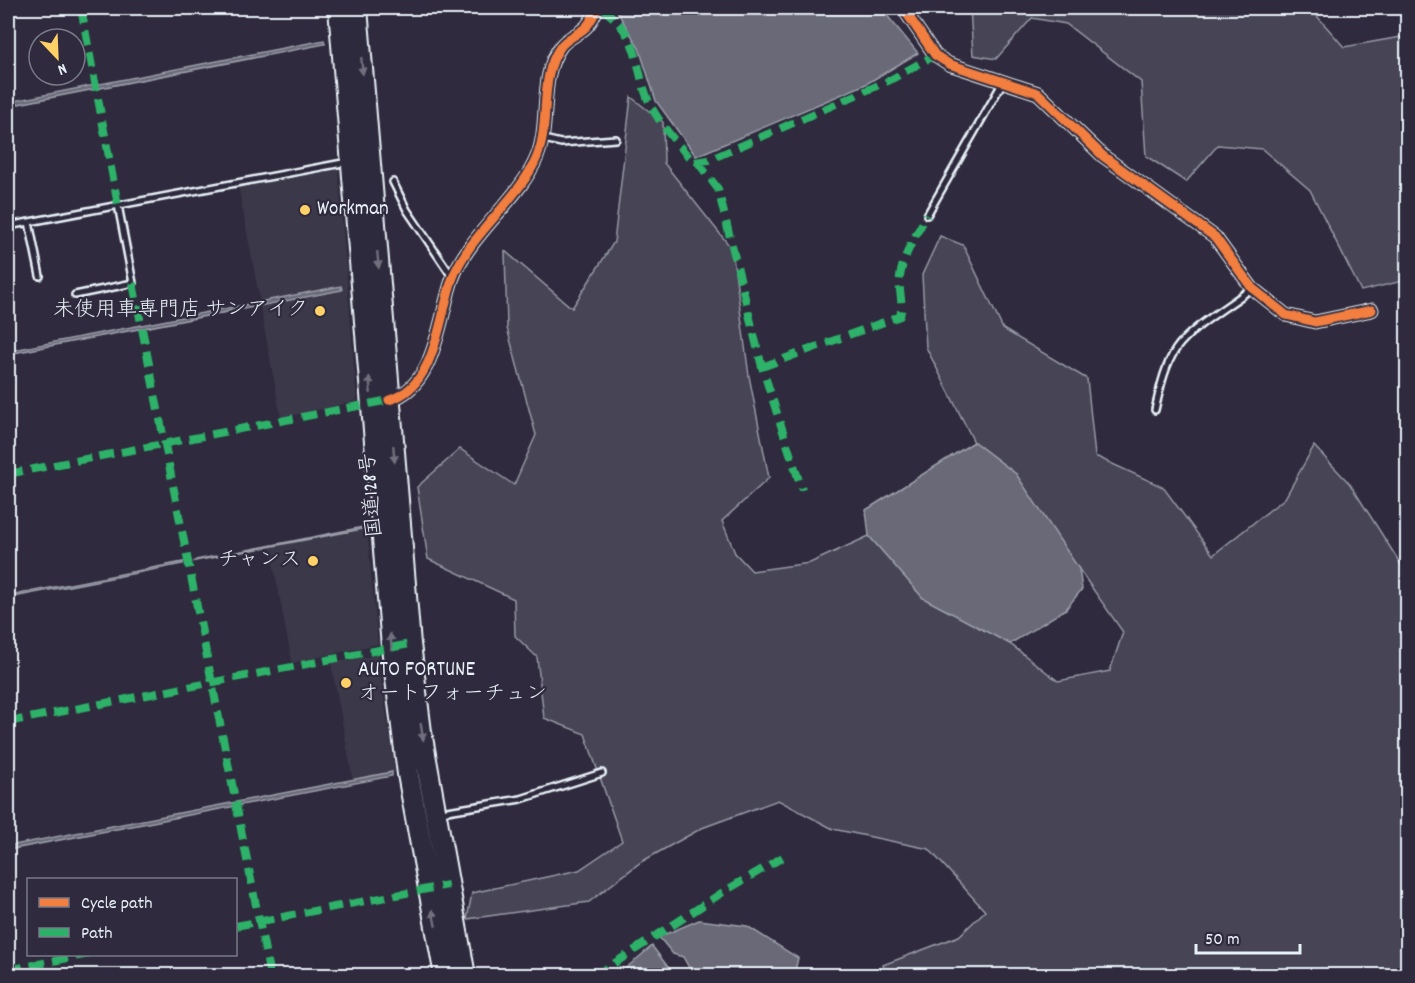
<svg xmlns="http://www.w3.org/2000/svg" width="1415" height="983" viewBox="0 0 1415 983" font-family="Dekko,'Klee One',sans-serif">
	<style>
		.built { fill: #3b3749 }
		.green { fill: #464455; stroke: #979aa6; stroke-width: 1.5 }
		.water { fill: #696978; stroke: #9c9fab; stroke-width: 1.5 }
		.lines { fill: none; stroke-linecap: round; stroke-linejoin: round }
		.lane-casing { stroke: #e8f1f8; stroke-width: 10 }
		.street-casing { stroke: #e8f1f8; stroke-width: 15 }
		.highway-casing { stroke: #e8f1f8; stroke-width: 24 }
		.lane { stroke: #2f2a3d; stroke-width: 5 }
		.street { stroke: #2f2a3d; stroke-width: 10 }
		.highway { stroke: #2f2a3d; stroke-width: 20 }
		.quiet { stroke: #2db169; stroke-width: 8; stroke-dasharray: 15 8; stroke-linecap: butt }
		.cycleway-casing { stroke: #2f2a3d; stroke-width: 13 }
		.cycleway { stroke: #f27e40; stroke-width: 9 }
		.oneway { fill: #70707e }
		.poi-dot { fill: #ffd166; stroke: #2f2a3d; stroke-width: 2 }
		.labels { text-anchor: middle; dominant-baseline: central; stroke-width: 4.5; stroke-linejoin: round; paint-order: stroke }
		.poi-label { font-size: 21px; fill: #e8f1f8; stroke: #2f2a3d; text-anchor: start }
		.street-label { font-size: 21px; fill: #e8f1f8; stroke: #2f2a3d }
	</style>
	<rect width="100%" height="100%" fill="#2f2a3d"/>
	<filter id="ink" filterUnits="userSpaceOnUse"><feTurbulence type="fractalNoise" baseFrequency=".0167" numOctaves="2"/><feDisplacementMap in="SourceGraphic" scale="12" xChannelSelector="R" yChannelSelector="G"/><feConvolveMatrix kernelMatrix="1 2 1 2 8 2 1 2 1" color-interpolation-filters="sRGB"/></filter>
	<g filter="url(#ink)">
		<path class="built" d="M 334,167 L 338,168 L 357,401 L 281,418 L 260,306 L 343,289 L 341,286 L 260,302 L 238,185 Z
			M 367,527 L 378,644 L 292,663 L 270,547 Z
			M 378,655 L 395,772 L 353,780 L 331,663 Z"/>
		<path class="green" d="M 970,8 L 1310,8 L 1344,47 L 1407,36 L 1407,280 L 1361,291 L 1310,190 L 1262,149 L 1218,145 L 1186,182 L 1146,156 L 1141,82 L 1066,24 L 1032,18 L 996,59 L 973,55 Z
			M 631,97 L 663,122 L 664,163 L 732,249 L 749,376 L 769,478 L 722,521 L 735,553 L 752,571 L 810,563 L 869,536 L 923,598 L 1010,644 L 1058,681 L 1110,671 L 1123,632 L 1043,518 L 1016,474 L 974,442 L 926,347 L 922,275 L 940,236 L 963,245 L 1003,329 L 1087,379 L 1095,456 L 1163,487 L 1213,555 L 1285,498 L 1314,446 L 1350,484 L 1407,574 L 1407,975 L 887,975 L 883,965 L 959,936 L 985,911 L 929,849 L 833,829 L 778,800 L 702,828 L 641,862 L 589,902 L 467,919 L 472,893 L 579,870 L 622,841 L 585,734 L 544,718 L 537,657 L 515,636 L 514,599 L 428,559 L 417,487 L 460,449 L 514,485 L 536,435 L 507,328 L 505,251 L 572,308 L 614,242 Z"/>
		<path class="water" d="M 615,8 L 881,8 L 918,53 L 866,84 L 696,156 L 656,101 L 639,48 Z
			M 324,40 L 325,44 L 8,106 L 8,102 Z
			M 341,286 L 342,290 L 8,354 L 8,351 Z
			M 974,442 L 1016,474 L 1079,569 L 1082,589 L 1066,609 L 1010,644 L 923,598 L 869,536 L 866,510 Z
			M 363,527 L 362,529 L 195,561 L 196,560 Z
			M 183,562 L 183,564 L 8,598 L 8,596 Z
			M 392,772 L 392,776 L 8,850 L 8,846 Z
			M 699,920 L 747,926 L 798,958 L 794,975 L 685,975 L 692,973 L 683,957 L 673,954 L 659,937 Z
			M 652,946 L 674,975 L 618,975 Z"/>
		<g class="lines">
			<g class="lane-casing">
				<path id="lane" d="M 544,139 L 561,143 L 616,139
					M 393,182 L 407,210 L 453,278
					M 927,215 L 1003,82
					M 29,222 L 40,276
					M 8,226 L 348,162
					M 75,295 L 133,283 L 118,205
					M 1155,410 C 1160,389 1164,367 1176,349 C 1191,327 1231,305 1252,288
					M 441,812 L 521,799 L 602,773"/>
			</g>
			<g class="street-casing">
				<path id="street" d="M 903,8 L 935,55 L 949,64 L 1038,93 L 1103,156 L 1215,237 L 1252,288 L 1286,315 L 1315,322 L 1372,310
					M 389,400 C 436,387 439,318 452,280 C 467,236 520,199 537,157 C 551,123 538,77 561,46 C 567,38 579,34 586,27 C 591,22 594,14 598,8"/>
			</g>
			<g class="highway-casing">
				<path id="highway" d="M 339,8 L 392,647 L 408,774 L 445,976
					M 357,8 L 410,644 L 421,732 L 465,976"/>
			</g>
			<use href="#lane" class="lane"/>
			<use href="#street" class="street"/>
			<use href="#highway" class="highway"/>
			<path class="quiet" d="M 81,8 L 118,205
				M 602,8 C 643,40 632,61 649,102 C 656,119 680,148 694,162 L 709,160 L 890,80 L 935,55
				M 697,161 L 718,189 L 762,367 L 802,490
				M 133,283 L 270,976
				M 762,367 L 900,316 C 904,302 898,291 900,277 C 903,255 916,235 927,215
				M 8,474 L 389,400
				M 8,722 L 410,644
				M 236,926 L 448,885
				M 8,970 L 89,954
				M 595,976 L 720,894 L 788,854"/>
			<g class="cycleway-casing">
				<path id="cycleway" d="M 903,8 L 935,55 L 949,64 L 1038,93 L 1103,156 L 1215,237 L 1252,288 L 1286,315 L 1315,322 L 1372,310
					M 389,400 C 436,387 439,318 452,280 C 467,236 520,199 537,157 C 551,123 538,77 561,46 C 567,38 579,34 586,27 C 591,22 594,14 598,8"/>
			</g>
			<use href="#cycleway" class="cycleway"/>
		</g>
		<defs><path id="oneway-solid" d="M-6-.8H1V-3.2L6.5 0L1 3.2V.8H-6Z" transform="scale(1.5)"/></defs>
		<g class="oneway">
			<use href="#oneway-solid" transform="translate(362 66) rotate(85)"/>
			<use href="#oneway-solid" transform="translate(378 260) rotate(85)"/>
			<use href="#oneway-solid" transform="translate(370 385) rotate(-95)"/>
			<use href="#oneway-solid" transform="translate(394 454) rotate(85)"/>
			<use href="#oneway-solid" transform="translate(391 642) rotate(-96)"/>
			<use href="#oneway-solid" transform="translate(422 732) rotate(81)"/>
			<use href="#oneway-solid" transform="translate(434 918) rotate(-101)"/>
		</g>
	</g>
	<g class="poi-dot">
		<circle cx="305" cy="210" r="6"/>
		<circle cx="320" cy="311" r="6"/>
		<circle cx="313" cy="561" r="6"/>
		<circle cx="346" cy="683" r="6"/>
	</g>
	<g class="labels">
		<g class="poi-label">
			<text x="317" y="210">Workman</text>
			<text x="308" y="311" text-anchor="end">未使用車専門店 サンアイク</text>
			<text x="301" y="561" text-anchor="end">チャンス</text>
			<text x="358" y="671">AUTO FORTUNE<tspan x="358" dy="24">オートフォーチュン</tspan></text>
		</g>
		<g class="street-label">
			<text transform="translate(373 495) rotate(-95)">国道128号</text>
		</g>
	</g>
	<rect width="1415" height="983" fill="none" stroke="#2f2a3d" stroke-width="30"/>
	<rect x="15" y="15" width="1385" height="953" fill="none" stroke="#e8f1f8" stroke-width="2" filter="url(#ink)"/>
	<rect x="27" y="878" width="210" height="78" fill="#2f2a3d" stroke="#797a88" stroke-width="1.5"/>
	<rect x="39" y="898" width="30" height="9" fill="#f27e40" stroke="#797a88" stroke-width="1.5"/>
	<text x="81" y="908" font-size="18" fill="#e8f1f8">Cycle path</text>
	<rect x="39" y="928" width="30" height="9" fill="#2db169" stroke="#797a88" stroke-width="1.5"/>
	<text x="81" y="938" font-size="18" fill="#e8f1f8">Path</text>
	<g transform="translate(57 57) rotate(157)"><circle r="28" fill="#2f2a3d" stroke="#797a88" stroke-width="1.5"/>
	<path d="M0-4.5L10 22L0 15L-10 22Z" fill="#ffd166"/>
	<text y="-9" font-size="16" font-weight="bold" text-anchor="middle" fill="#e8f1f8">N</text>
	</g>
	<path d="M1196 944v9h104v-9" fill="none" stroke="#e8f1f8" stroke-width="3"/>
	<text x="1205" y="944" font-size="18" fill="#e8f1f8" stroke="#2f2a3d" stroke-width="4.5" paint-order="stroke">50 m</text>
</svg>
